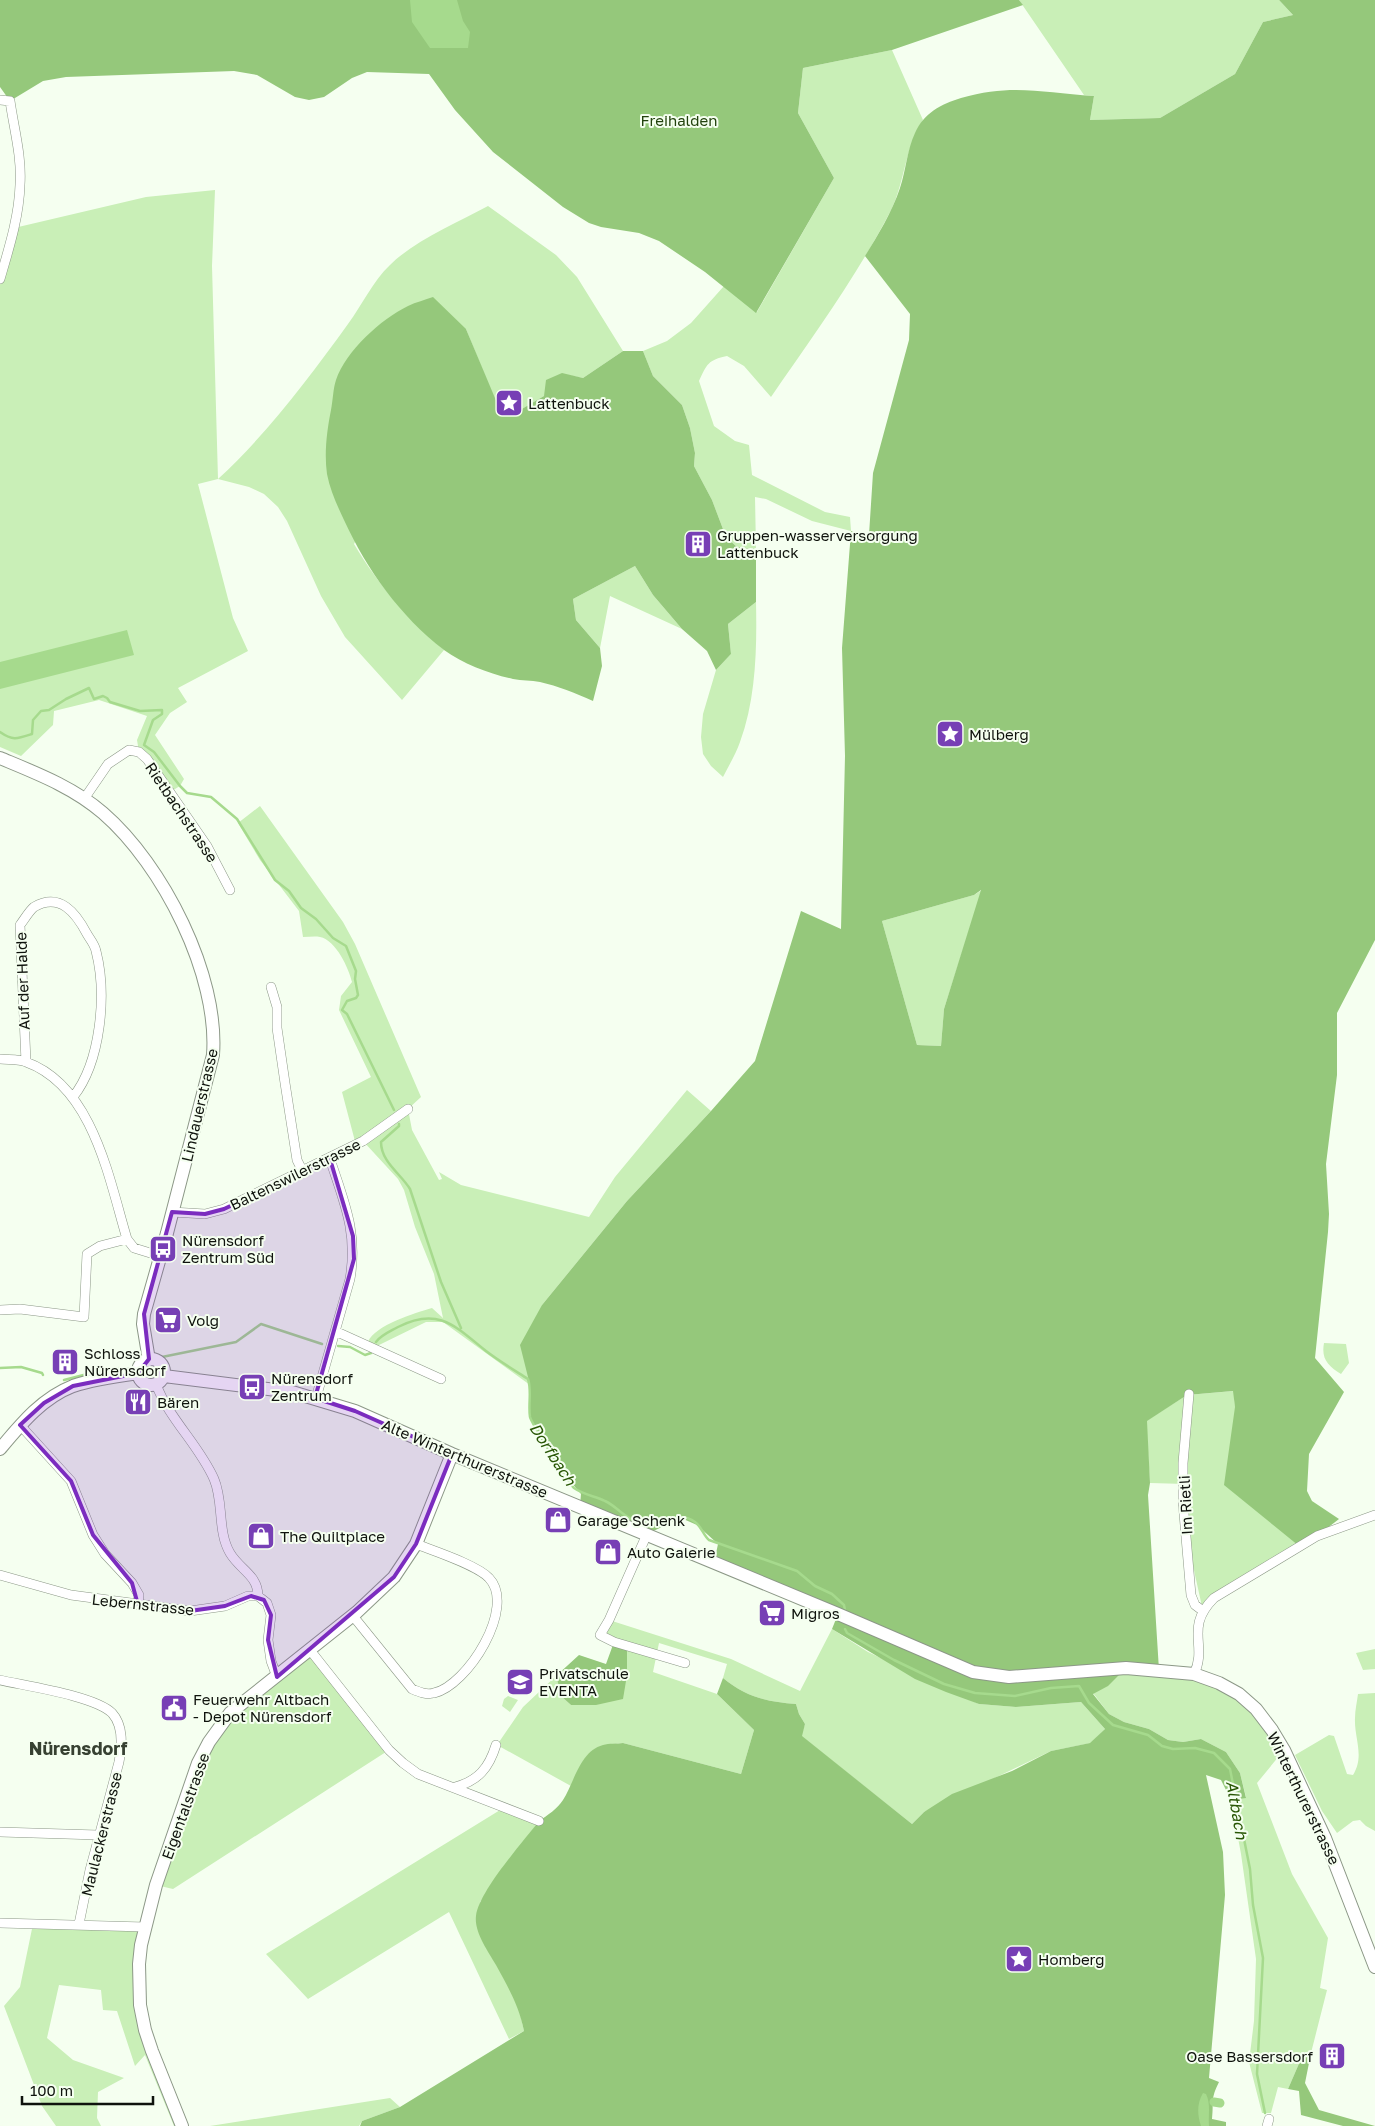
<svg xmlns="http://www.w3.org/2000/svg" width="1375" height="2126" viewBox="0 0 1375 2126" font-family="'Golos Text',sans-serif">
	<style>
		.green { fill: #c9efb7 }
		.forest { fill: #95c87b; fill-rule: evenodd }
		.water { fill: #a6da8d }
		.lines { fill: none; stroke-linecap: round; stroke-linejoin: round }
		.stream { stroke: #a6da8d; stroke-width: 2.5 }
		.canal { stroke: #a6da8d; stroke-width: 9 }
		.street-casing { stroke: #8c9887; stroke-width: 10 }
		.secondary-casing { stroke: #8c9887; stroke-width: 14 }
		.street { stroke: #fff; stroke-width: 9 }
		.secondary { stroke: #fff; stroke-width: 12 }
		.marked { fill: #7b2cbf; fill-opacity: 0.2; stroke: #7b2cbf; stroke-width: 4; stroke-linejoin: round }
		.labels { text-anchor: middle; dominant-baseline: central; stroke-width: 4; stroke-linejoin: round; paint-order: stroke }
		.park-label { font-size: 15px; fill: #22420d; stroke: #f5fff0 }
		.poi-label { font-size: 15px; fill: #0f130d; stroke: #f5fff0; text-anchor: start }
		.street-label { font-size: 15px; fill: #0f130d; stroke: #f5fff0 }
		.water-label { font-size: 16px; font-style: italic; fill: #295705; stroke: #f5fff0 }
		.quarter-label { font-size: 18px; font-weight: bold; fill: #374132; stroke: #f5fff0 }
	</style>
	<rect width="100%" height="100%" fill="#f5fff0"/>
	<path class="green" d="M 1019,0 L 1279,0 L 1293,15 L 1263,22 L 1235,74 L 1160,118 L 1090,120 L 1094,96 L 1084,95 Z
		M 892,50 L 923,120 C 905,147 905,181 891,210 C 857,276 813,336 771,397 L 744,366 L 727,356 C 708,360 707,364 699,381 L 714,426 L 735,441 L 749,445 L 752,475 L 825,512 L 850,517 L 851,531 L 812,521 L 766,499 L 755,497 L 756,549 L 737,547 L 726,537 L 712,500 L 694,466 L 695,453 L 690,428 L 682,405 L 653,376 L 643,351 L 667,341 L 691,323 L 724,286 L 757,312 L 834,178 L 798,113 L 803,68 Z
		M 215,190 L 212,266 L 218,479 C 267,434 309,378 348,324 C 362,305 373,281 390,265 C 415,240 457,223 488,206 L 556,255 L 577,277 L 623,351 L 583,378 L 562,374 L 544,396 L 520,410 L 499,410 L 466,329 L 354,544 C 380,588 407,616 444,650 L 402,700 L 345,637 L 321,596 L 287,521 L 278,507 L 264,494 L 249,487 L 218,479 L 198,484 L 233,618 L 248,651 L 178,688 L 187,702 L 170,713 L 155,735 L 184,779 L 180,786 L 170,792 L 139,752 L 137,740 L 147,716 L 99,700 L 54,711 L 53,725 L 21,756 L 0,747 L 0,279 L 14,228 L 146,197 Z
		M 635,566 L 653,595 L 682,629 L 610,596 L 600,648 L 576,620 L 573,599 Z
		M 756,602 C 757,649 756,698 740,742 C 736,754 729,765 723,777 L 711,766 L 703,754 L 701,737 L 703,714 L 716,670 L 731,654 L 728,624 Z
		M 260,806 L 343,922 L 355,944 L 421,1097 L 408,1109 L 412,1130 L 439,1180 L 442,1179 L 439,1172 L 461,1185 L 589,1217 L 615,1177 L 687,1090 L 711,1111 L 627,1201 L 542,1305 L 530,1385 L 443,1322 L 426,1322 L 377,1346 L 368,1342 C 375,1325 415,1313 432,1308 L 443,1318 L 434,1274 L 415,1227 L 404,1190 L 398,1179 L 363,1141 L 356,1145 L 342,1092 L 371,1077 L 339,1010 L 341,996 L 352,982 C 349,969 336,940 320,937 C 315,936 309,937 303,937 L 299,911 L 260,860 L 238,823 Z
		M 982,890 L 944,1009 L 941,1046 L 917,1045 L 882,921 L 974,895 Z
		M 1324,1343 L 1346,1344 L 1349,1363 L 1341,1374 C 1328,1366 1321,1359 1324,1343 Z
		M 1234,1391 L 1235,1407 L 1299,1546 L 1241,1580 L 1203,1611 L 1193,1566 L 1185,1484 L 1150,1483 L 1146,1421 L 1187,1395 Z
		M 609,1620 L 731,1659 L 800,1691 L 832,1629 L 868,1652 L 979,1704 L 1016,1707 L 1081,1702 L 1105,1729 L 1091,1743 L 1051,1751 L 924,1812 L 912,1824 L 801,1736 L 805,1724 L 799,1714 L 796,1704 C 767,1702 746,1697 723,1678 L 727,1664 L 659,1643 L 653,1672 L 717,1694 L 754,1730 L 741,1774 L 623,1743 C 587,1746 586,1755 571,1786 L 497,1745 L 523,1707 L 556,1676 L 562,1697 L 571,1705 L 627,1645 L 600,1635 Z
		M 1375,1649 L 1375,1669 L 1363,1670 L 1356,1653 Z
		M 310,1650 L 389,1750 L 173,1889 L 156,1885 L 219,1727 Z
		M 1126,1668 L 1159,1670 L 1239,1694 L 1284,1750 L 1257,1783 L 1292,1874 L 1328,1938 L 1320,1988 L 1327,1990 L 1311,2053 L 1304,2052 L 1288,2089 L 1278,2087 L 1271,2113 L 1262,2113 L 1249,2062 L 1254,2021 L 1256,1959 L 1241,1854 L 1231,1800 L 1246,1797 L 1240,1773 L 1226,1752 L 1201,1739 L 1183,1742 L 1168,1740 L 1149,1729 L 1124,1722 L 1109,1714 L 1093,1693 L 1108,1685 Z
		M 1375,1693 L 1375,1831 L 1366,1826 L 1360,1820 L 1353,1821 L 1337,1833 L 1322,1811 L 1295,1755 L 1329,1735 L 1334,1736 L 1347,1774 L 1353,1775 C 1365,1756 1354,1738 1355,1718 C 1355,1710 1357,1702 1358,1694 Z
		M 508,1696 L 518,1700 L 510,1712 L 502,1706 L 504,1699 Z
		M 505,1807 L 539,1821 L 480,1902 L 520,2013 L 524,2031 L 509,2039 L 449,1912 L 308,1999 L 266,1954 Z
		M 33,1924 L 145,1927 L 140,2005 L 182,2126 L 174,2126 L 145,2055 L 135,2066 L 117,2011 L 103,2010 L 101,1990 L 59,1985 L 47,2038 L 73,2060 L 124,2078 L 98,2092 L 97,2118 L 101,2126 L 56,2126 L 42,2106 L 4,2006 L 20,1987 Z
		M 390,2098 L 400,2107 L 362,2121 L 359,2126 L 210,2126 Z"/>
	<path class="forest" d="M 0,0 L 1019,0 L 1023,5 L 892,50 L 803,68 L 798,113 L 834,178 L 756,313 L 705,272 L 659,241 L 639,233 L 601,227 L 589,223 L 563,207 L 493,152 L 455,110 L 429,74 L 367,72 L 352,78 L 324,97 L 309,100 L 295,97 L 257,75 L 234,71 L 66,77 L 43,81 L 10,101 L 0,87 Z
		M 1279,0 L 1375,0 L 1375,940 L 1337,1013 L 1337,1075 L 1326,1164 L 1329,1214 L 1328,1232 L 1315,1358 L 1344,1392 L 1309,1454 L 1307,1491 L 1312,1501 L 1339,1519 L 1317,1536 L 1299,1546 L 1224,1485 L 1235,1407 L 1233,1391 L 1187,1395 L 1147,1421 L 1150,1483 L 1148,1495 L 1159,1670 L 1126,1668 L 1108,1686 L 1093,1694 L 1109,1714 L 1124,1722 L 1149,1729 L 1168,1740 L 1183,1742 L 1201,1739 L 1226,1752 L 1240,1773 L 1246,1798 L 1231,1800 L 1221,1780 L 1206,1775 L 1223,1852 L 1225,1895 L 1209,2078 L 1219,2082 C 1210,2100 1214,2101 1212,2119 L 1226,2122 L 1226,2126 L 360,2126 L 362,2121 L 400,2107 L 524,2031 C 519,2006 508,1987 496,1965 C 488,1951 474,1932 476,1916 C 479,1891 523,1842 539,1821 C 548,1815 557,1809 563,1800 C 574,1783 580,1751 603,1745 C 609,1743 617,1744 623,1743 L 741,1774 L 754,1730 L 717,1694 L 723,1678 C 746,1697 767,1702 796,1704 L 799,1714 L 805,1724 L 802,1736 L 912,1824 L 924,1812 L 952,1794 L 1012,1771 L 1051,1751 L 1090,1743 L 1105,1729 L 1081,1702 L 1016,1707 L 979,1704 L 946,1692 L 915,1679 L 832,1629 L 838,1614 L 714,1563 L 718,1544 L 697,1525 L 681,1518 L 647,1534 L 580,1506 L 581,1494 L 548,1455 L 547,1446 L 530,1418 L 530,1385 L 520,1345 L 542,1305 L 627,1201 L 711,1111 L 755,1061 L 801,911 L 841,929 L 845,756 L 842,648 L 851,531 L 869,535 L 873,473 L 909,340 L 910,314 L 865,256 C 878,235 892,212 900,188 C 906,170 907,150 915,133 C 924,113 941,104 961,98 C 1013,83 1043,93 1094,96 L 1090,120 L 1160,118 L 1235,74 L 1263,22 L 1293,15 ZM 981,890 L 944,1009 L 941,1046 L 917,1045 L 882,921 L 974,895 Z
		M 433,297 L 466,329 L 500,410 L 520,410 L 544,396 L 546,380 L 562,373 L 583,378 L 623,351 L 643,351 L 653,376 L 682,405 L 690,428 L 695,453 L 694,466 L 712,500 L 726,537 L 737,547 L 756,549 L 756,602 L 728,624 L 731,654 L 716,670 L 707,651 L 682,629 L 653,595 L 635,566 L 573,599 L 576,620 L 600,648 L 602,666 L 593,701 C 575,693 558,686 540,682 C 531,680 522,681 513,679 C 490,674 463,664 444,650 C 400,616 367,570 344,520 C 337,505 330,490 327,474 C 324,453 327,430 331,410 C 333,400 333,389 336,380 C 346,351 381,319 408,306 C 416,302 425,300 433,297 Z
		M 614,1642 L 627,1645 L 627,1675 L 623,1699 L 596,1705 L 571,1705 L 562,1697 L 556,1676 L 579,1655 L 606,1664 Z
		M 1304,2052 L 1311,2053 L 1305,2083 L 1319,2110 L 1375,2126 L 1343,2126 L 1301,2115 L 1299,2091 L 1288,2089 Z"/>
	<path class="water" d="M 410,0 L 457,0 L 463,21 L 470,32 L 468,48 L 430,48 L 412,22 Z
		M 127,630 L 134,655 L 0,689 L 0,662 Z
		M 1203,2093 L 1206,2094 C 1211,2104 1208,2115 1209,2126 L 1201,2126 C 1197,2114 1197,2103 1203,2093 Z"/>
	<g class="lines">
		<path class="stream" d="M 0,732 C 13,741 17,739 32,734 L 33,720 L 41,711 L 49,710 L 66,699 L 89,688 L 94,699 L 103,696 L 107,698 L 110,702 L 140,711 L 162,710 L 162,714 L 153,720 L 144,745 L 154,752 L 180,786 L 187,793 L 211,797 L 237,819 L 275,880 L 289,891 L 301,908 L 316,919 L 333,938 L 346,946 L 356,971 L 355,979 L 358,995 L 356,998 L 347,1001 L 342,1010 L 347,1014 L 394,1110
			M 399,1124 L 399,1126 L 381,1142 C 381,1162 401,1174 410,1189 L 441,1282 L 461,1328
			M 376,1342 C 381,1335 389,1332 398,1327 C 439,1306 456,1327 486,1351 C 499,1361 514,1370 528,1379 C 532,1391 528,1404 530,1417 C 531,1422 569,1484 574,1488 C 584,1495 595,1496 605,1501 C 618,1507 625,1519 640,1523 C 659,1528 677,1509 695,1522 C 702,1527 703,1535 709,1540 L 797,1571 L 815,1586 L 832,1594 L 844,1605 L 845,1610
			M 338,1346 L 350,1347 L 365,1355 L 371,1353
			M 162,1357 L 236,1342 L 261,1324 L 322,1344
			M 0,1368 L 21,1367 L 42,1373 L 43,1375
			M 64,1380 L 99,1371 L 120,1368
			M 845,1629 L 847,1633 L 894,1660 L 944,1684 L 975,1693 L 1015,1696 L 1051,1688 L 1079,1686 L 1089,1703 L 1113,1725 L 1148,1735 L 1162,1746 L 1173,1749 L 1195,1748 L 1214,1753 L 1230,1769 L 1250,1869 L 1253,1905 L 1263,1958 L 1257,2074 L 1265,2113"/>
		<path class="canal" d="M 1214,2102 L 1220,2103"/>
		<g class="street-casing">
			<path id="street" d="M 0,100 L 10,101 C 14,129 22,157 20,185 C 19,217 9,248 0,279
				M 84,799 L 108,764 L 129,750 L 139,752 L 147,759 L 207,846 L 230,890
				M 271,987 L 277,1007 L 277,1028 L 285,1083 L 297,1160 L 303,1172
				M 0,1059 C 8,1060 19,1059 26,1062 C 93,1086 109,1179 127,1239 L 134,1248 L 160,1256
				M 26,1062 L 20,925 C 24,920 29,911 34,907 C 60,892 76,913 87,934 C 90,939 95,945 96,951 C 107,994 101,1062 73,1097
				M 172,1212 L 205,1214 L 224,1209 L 363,1141 L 408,1109
				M 0,1310 L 20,1309 L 84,1317 L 87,1254 L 100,1246 L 127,1239
				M 335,1331 L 441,1379
				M 156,1384 C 169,1419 199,1445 214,1479 C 224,1502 217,1531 230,1553 C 240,1570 258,1575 258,1596
				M 1189,1394 L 1183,1463 L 1183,1502 L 1191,1595 L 1195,1605 L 1203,1611
				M 316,1398 L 350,1279 C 358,1232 344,1202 330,1159
				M 20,1425 L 71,1481 L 93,1535 L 105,1554 L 132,1583 L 139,1595 L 138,1605
				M 647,1534 L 609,1620 L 600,1635 L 614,1642 L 685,1663
				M 0,1575 L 71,1595 L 190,1611 L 225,1606 L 248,1596 L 258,1596 L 267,1603 L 271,1615 L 268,1640 L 271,1661 L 277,1677
				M 353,1616 L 412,1689 C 419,1692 426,1695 434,1693 C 467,1686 517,1607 489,1578 C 477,1565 434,1551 416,1544
				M 310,1650 L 389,1750 L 403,1763 L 418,1774 L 539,1821
				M 1194,1674 C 1208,1645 1184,1628 1214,1598 L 1317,1536 L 1375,1515
				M 0,1680 C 26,1686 95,1696 112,1713 C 124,1726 122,1746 119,1762 L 90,1870 L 79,1924
				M 455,1787 C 478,1781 489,1768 496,1745
				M 0,1832 L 98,1835
				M 0,1923 L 145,1927
				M 1267,2126 L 1269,2119"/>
		</g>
		<g class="secondary-casing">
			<path id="secondary" d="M 0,758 C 36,773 73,787 103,813 C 163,865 219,975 213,1055 L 167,1233 L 144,1314 L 143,1324 L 149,1360
				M138 1372a13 13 0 1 1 26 0a13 13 0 1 1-26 0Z
				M 164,1376 L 292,1392 L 355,1411 L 452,1454 L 838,1614 L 973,1672 L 1009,1677 L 1126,1668 L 1194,1674 L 1219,1683 L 1239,1694 L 1256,1709 L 1272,1730 L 1284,1750 L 1325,1838 L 1375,1967
				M 0,1449 C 21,1424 42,1398 73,1386 C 94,1379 117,1376 139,1373
				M 182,2126 L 152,2051 L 145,2030 L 140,2005 L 139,1964 L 141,1945 L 156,1885 L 198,1763 L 209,1742 L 230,1713 L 357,1612 L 394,1577 L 416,1544 L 452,1454"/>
		</g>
		<use href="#street" class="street"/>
		<use href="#secondary" class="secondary"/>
	</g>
	<path class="marked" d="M 330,1159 L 353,1236 L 354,1259 L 315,1398 L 355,1411 L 452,1454 L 416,1544 L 394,1577 L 277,1677 L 268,1640 L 271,1615 L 264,1600 L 251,1596 L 225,1606 L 190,1611 L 138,1605 L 132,1583 L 93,1535 L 71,1481 L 20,1425 L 44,1403 L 73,1386 L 138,1373 L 149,1359 L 144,1314 L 172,1212 L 205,1214 L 224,1209 Z"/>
	<defs>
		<g id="sight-square" transform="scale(1.4375)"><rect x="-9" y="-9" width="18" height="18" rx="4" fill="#773fb5" stroke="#f5fff0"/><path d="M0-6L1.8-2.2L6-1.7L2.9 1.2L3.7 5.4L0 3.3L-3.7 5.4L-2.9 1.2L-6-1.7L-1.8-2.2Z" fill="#fff"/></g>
		<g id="building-square" transform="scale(1.4375)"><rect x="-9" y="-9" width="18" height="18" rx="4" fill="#773fb5" stroke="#f5fff0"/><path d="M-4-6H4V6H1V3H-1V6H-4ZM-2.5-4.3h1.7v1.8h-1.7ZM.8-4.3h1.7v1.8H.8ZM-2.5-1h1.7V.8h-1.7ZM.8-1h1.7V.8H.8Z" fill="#fff"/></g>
		<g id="bus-square" transform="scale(1.4375)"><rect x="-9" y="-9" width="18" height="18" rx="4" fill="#773fb5" stroke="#f5fff0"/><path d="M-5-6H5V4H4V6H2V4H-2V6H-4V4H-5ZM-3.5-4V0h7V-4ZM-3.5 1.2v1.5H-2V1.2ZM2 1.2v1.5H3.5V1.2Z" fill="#fff"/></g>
		<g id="supermarket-square" transform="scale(1.4375)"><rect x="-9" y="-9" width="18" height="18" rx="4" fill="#773fb5" stroke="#f5fff0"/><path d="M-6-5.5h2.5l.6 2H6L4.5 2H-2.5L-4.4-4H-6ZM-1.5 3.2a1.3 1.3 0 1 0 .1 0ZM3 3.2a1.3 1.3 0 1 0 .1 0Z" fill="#fff"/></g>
		<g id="restaurant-square" transform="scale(1.4375)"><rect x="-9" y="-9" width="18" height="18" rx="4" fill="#773fb5" stroke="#f5fff0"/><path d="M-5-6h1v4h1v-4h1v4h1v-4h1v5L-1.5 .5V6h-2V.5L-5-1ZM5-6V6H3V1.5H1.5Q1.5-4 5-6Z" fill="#fff"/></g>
		<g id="shop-square" transform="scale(1.4375)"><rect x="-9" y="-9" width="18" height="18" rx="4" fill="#773fb5" stroke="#f5fff0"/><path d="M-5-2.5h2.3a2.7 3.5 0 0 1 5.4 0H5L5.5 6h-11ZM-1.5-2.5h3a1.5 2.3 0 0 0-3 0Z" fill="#fff"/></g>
		<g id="school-square" transform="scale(1.4375)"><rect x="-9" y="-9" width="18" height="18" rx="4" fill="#773fb5" stroke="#f5fff0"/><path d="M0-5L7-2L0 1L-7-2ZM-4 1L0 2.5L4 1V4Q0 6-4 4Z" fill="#fff"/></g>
		<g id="civic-square" transform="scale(1.4375)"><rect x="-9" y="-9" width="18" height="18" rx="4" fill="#773fb5" stroke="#f5fff0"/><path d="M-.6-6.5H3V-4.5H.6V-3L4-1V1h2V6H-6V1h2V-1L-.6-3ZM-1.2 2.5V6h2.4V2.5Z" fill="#fff"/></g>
	</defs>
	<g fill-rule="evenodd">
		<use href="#sight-square" x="509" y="403"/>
		<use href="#building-square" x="698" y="544"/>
		<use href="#sight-square" x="950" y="734"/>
		<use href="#bus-square" x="163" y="1249"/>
		<use href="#supermarket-square" x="168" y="1320"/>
		<use href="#building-square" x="65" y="1362"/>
		<use href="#bus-square" x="252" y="1387"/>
		<use href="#restaurant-square" x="138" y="1402"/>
		<use href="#shop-square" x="558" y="1520"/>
		<use href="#shop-square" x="261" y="1536"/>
		<use href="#shop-square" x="608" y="1552"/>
		<use href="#supermarket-square" x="772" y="1613"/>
		<use href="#school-square" x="520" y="1682"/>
		<use href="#civic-square" x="174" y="1708"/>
		<use href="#sight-square" x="1019" y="1959"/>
		<use href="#building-square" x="1332" y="2056"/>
	</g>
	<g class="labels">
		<g class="park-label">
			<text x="679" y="120">Freihalden</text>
		</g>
		<g class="poi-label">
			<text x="528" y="403">Lattenbuck</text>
			<text x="717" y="535">Gruppen-wasserversorgung<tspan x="717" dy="17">Lattenbuck</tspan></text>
			<text x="969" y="734">Mülberg</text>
			<text x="182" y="1240">Nürensdorf<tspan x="182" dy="17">Zentrum Süd</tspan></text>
			<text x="187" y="1320">Volg</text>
			<text x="84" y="1353">Schloss<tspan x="84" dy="17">Nürensdorf</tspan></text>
			<text x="271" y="1378">Nürensdorf<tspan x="271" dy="17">Zentrum</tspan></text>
			<text x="157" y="1402">Bären</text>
			<text x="577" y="1520">Garage Schenk</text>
			<text x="280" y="1536">The Quiltplace</text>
			<text x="627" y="1552">Auto Galerie</text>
			<text x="791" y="1613">Migros</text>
			<text x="539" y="1673">Privatschule<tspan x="539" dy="17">EVENTA</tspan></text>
			<text x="193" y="1699">Feuerwehr Altbach<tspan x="193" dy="17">- Depot Nürensdorf</tspan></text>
			<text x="1038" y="1959">Homberg</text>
			<text x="1313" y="2056" text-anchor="end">Oase Bassersdorf</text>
		</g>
		<g class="street-label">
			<text transform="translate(182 812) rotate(56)">Rietbachstrasse</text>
			<text transform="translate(22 981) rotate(-92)">Auf der Halde</text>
			<text transform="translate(199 1105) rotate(-77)">Lindauerstrasse</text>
			<text transform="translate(295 1174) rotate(-26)">Baltenswilerstrasse</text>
			<text transform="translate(465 1458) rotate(23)">Alte Winterthurerstrasse</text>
			<text transform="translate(1185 1505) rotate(-93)">Im Rietli</text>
			<text transform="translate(143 1604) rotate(6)">Lebernstrasse</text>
			<text transform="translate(1304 1798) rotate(64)">Winterthurerstrasse</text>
			<text transform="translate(185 1806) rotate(-70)">Eigentalstrasse</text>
			<text transform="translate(101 1834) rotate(-76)">Maulackerstrasse</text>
		</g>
		<g class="water-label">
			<text transform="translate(553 1454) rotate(57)">Dorfbach</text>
			<text transform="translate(1237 1810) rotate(80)">Altbach</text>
		</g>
		<g class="quarter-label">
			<text x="78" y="1748">Nürensdorf</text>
		</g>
	</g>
	<path d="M22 2096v8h131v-8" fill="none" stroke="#0f130d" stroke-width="2.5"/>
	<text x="30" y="2096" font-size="15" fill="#0f130d" stroke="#f5fff0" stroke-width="4" paint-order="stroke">100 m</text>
</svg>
